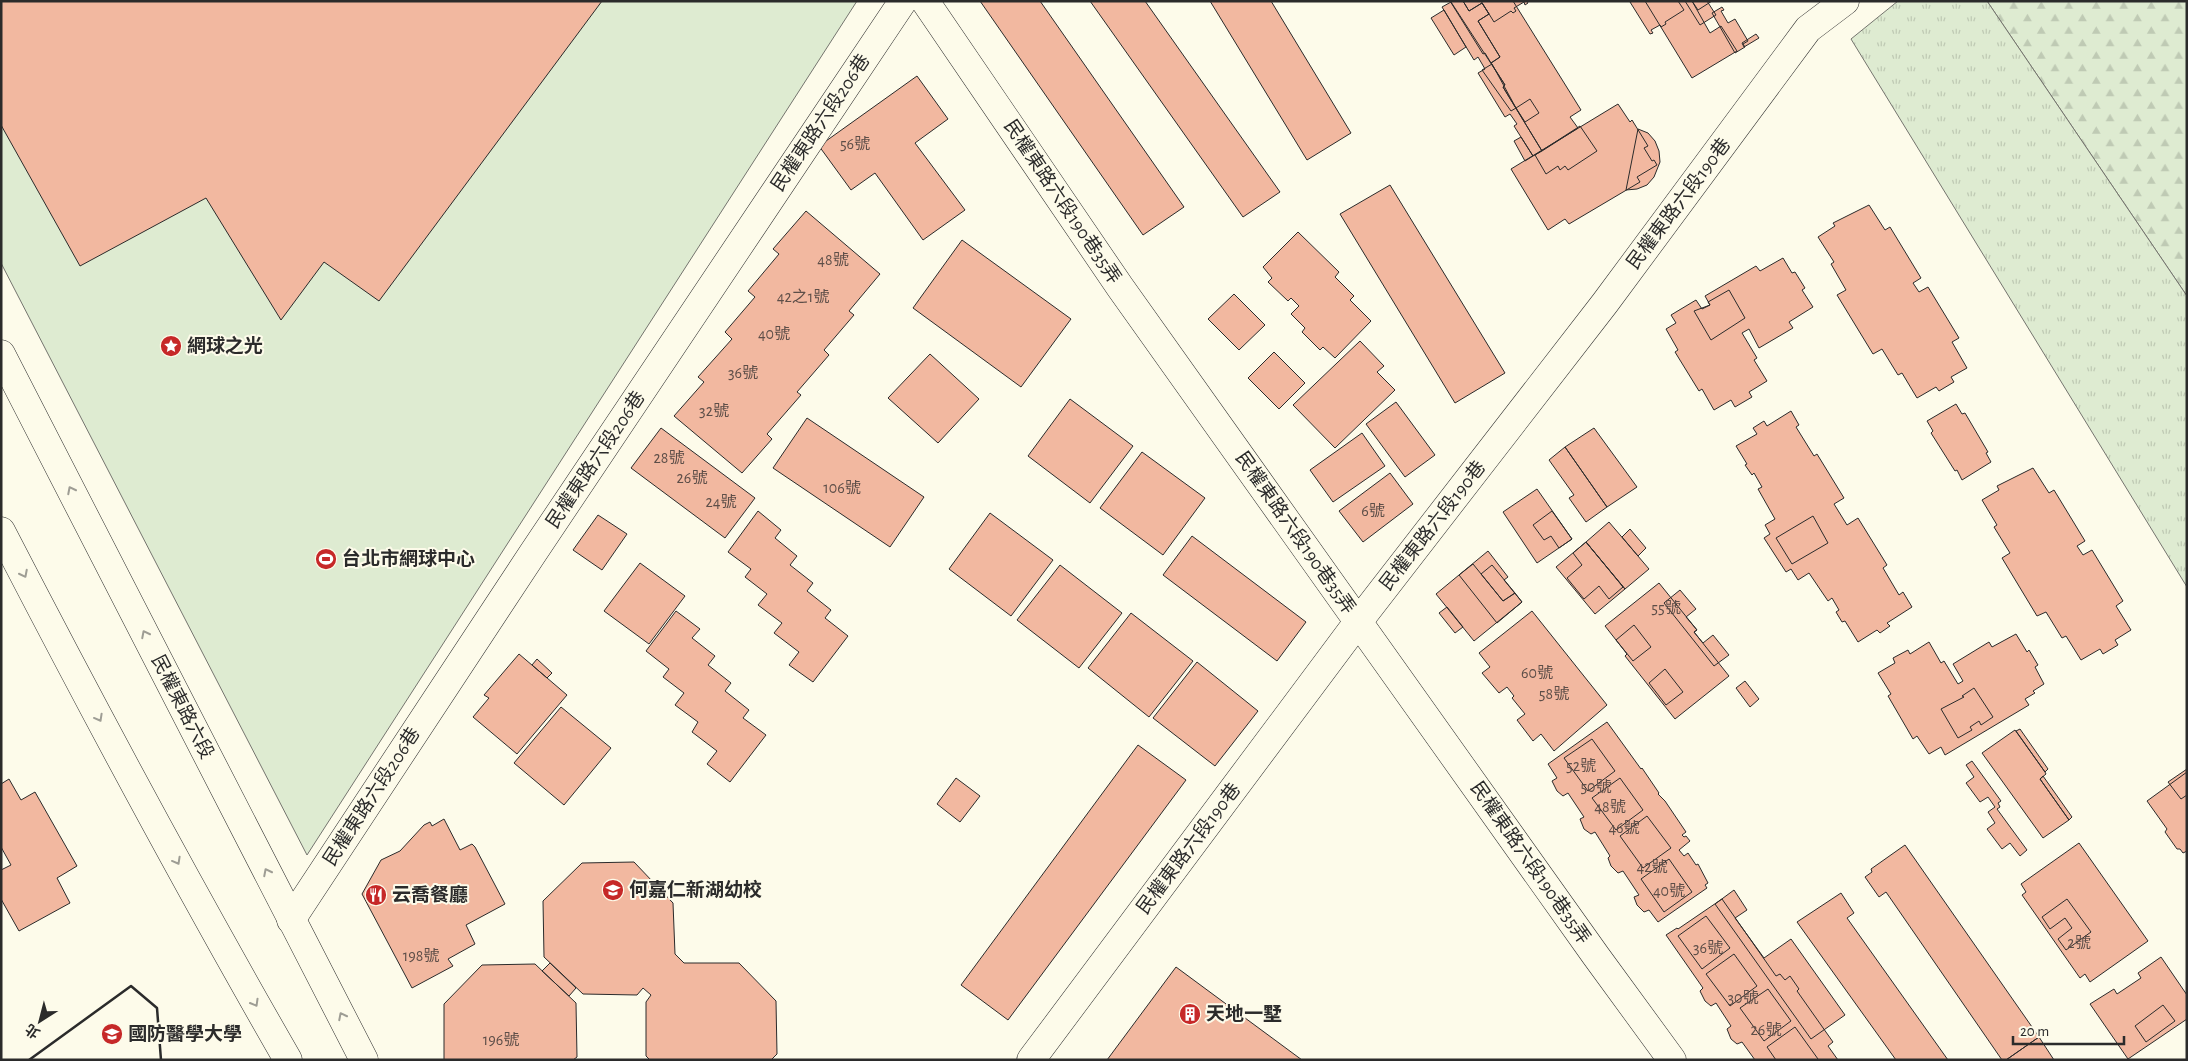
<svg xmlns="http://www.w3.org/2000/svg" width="2188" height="1061" viewBox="0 0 2188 1061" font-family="'Alegreya Sans','Noto Sans TC',sans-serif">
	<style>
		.grass { fill: #deebd1; stroke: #74746e }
		.forest { fill: url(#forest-firs); stroke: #74746e }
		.park { fill: url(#park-tufts); stroke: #74746e }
		.building { fill: #f2b8a0; stroke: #2b2b2b }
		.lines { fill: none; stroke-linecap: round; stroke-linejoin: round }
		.street-casing { stroke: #2b2b2b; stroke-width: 29 }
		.secondary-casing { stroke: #2b2b2b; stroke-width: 29 }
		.street { stroke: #fdfbea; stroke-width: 28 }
		.secondary { stroke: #fdfbea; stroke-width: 28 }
		.wall { stroke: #2b2b2b; stroke-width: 2.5 }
		.oneway { stroke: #9e9d94 }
		.labels { text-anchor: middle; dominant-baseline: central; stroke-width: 4; stroke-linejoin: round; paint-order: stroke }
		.number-label { font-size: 16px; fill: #5d4e48 }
		.street-label { font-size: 19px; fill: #2b2b2b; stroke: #fdfbea }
		.poi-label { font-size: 19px; font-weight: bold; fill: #2b2b2b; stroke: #fdfbea; text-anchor: start }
	</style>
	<defs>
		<pattern id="forest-firs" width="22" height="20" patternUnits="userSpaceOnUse" patternTransform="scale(1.25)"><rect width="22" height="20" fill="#deebd1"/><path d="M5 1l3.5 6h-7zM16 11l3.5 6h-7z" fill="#bfcab4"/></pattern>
		<pattern id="park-tufts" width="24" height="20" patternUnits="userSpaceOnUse" patternTransform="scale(1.25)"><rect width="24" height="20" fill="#deebd1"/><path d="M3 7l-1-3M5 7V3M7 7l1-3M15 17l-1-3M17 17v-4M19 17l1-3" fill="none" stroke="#bfcab4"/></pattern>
	</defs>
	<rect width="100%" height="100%" fill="#fdfbea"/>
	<path class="grass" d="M 1,1 L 857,1 L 307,855 L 1,263 Z"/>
	<path class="forest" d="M 1987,1 L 2187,1 L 2187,296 Z"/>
	<path class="park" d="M 1898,1 L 1987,1 L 2187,296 L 2187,587 L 1851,39 Z"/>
	<path class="building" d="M 1,1 L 602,1 L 379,301 L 324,262 L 281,320 L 206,198 L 80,266 L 1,125 Z
		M 980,1 L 1040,1 L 1184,207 L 1143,235 Z
		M 1090,1 L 1145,1 L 1280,192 L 1243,217 Z
		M 1210,1 L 1271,1 L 1351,133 L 1307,160 Z
		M 1463,1 L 1513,1 L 1581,110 L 1570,117 L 1578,128 L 1542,151 L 1503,87 L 1505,85 L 1491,63 L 1500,57 L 1478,21 L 1489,14 L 1482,3 L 1469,11 Z
		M 1463,1 L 1469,11 L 1482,3 L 1489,14 L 1478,21 L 1500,57 L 1491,63 L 1485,53 L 1483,54 L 1450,1 Z
		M 1481,1 L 1527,1 L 1528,3 L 1525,5 L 1524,2 L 1514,8 L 1516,11 L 1513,13 L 1511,11 L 1494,22 Z
		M 1634,1 L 1678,1 L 1684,10 L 1665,22 L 1666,24 L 1661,27 L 1660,25 L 1651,30 L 1653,33 L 1650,34 L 1630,2 Z
		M 1645,1 L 1692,1 L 1710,33 L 1721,26 L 1737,51 L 1692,78 Z
		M 1685,1 L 1707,1 L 1716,15 L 1700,25 Z
		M 1692,1 L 1712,1 L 1698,10 Z
		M 1451,2 L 1505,85 L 1503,87 L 1542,151 L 1533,156 L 1514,126 L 1517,124 L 1510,114 L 1505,117 L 1478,73 L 1485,69 L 1478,57 L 1474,60 L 1442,7 Z
		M 1722,7 L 1724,10 L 1721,11 L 1728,23 L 1735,19 L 1748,41 L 1743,44 L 1745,47 L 1735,53 L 1712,13 Z
		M 1444,10 L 1466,47 L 1454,55 L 1431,18 Z
		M 1756,34 L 1759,38 L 1744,47 L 1742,43 Z
		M 1492,64 L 1516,108 L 1511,111 L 1482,70 Z
		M 917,76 L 948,119 L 915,143 L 965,210 L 923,240 L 875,173 L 851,190 L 819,146 Z
		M 1530,99 L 1539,113 L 1525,122 L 1516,108 Z
		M 1618,104 L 1630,122 L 1632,120 L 1648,146 L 1644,148 L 1652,161 L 1654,160 L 1657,165 L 1637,177 L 1640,182 L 1569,224 L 1565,219 L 1548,230 L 1511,169 Z
		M 1580,126 L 1597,151 L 1568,170 L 1565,166 L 1560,170 L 1558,166 L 1546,174 L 1535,155 Z
		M 1638,129 L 1648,133 L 1655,141 L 1659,151 L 1660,162 L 1654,177 L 1647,185 L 1637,189 L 1626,190 Z
		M 1521,137 L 1533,156 L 1525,161 L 1514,141 Z
		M 1390,185 L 1505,373 L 1455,403 L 1340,214 Z
		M 1869,205 L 1885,230 L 1890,227 L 1921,278 L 1913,283 L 1919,292 L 1928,287 L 1959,338 L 1952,342 L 1967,368 L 1951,377 L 1954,382 L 1939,391 L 1936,387 L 1917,398 L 1902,373 L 1898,375 L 1882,349 L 1873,354 L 1837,295 L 1846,290 L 1831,264 L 1834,262 L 1818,237 L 1835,226 L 1833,223 Z
		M 806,211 L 880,274 L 849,311 L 854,315 L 824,350 L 829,355 L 797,392 L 801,395 L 767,434 L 772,439 L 742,473 L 674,416 L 704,382 L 698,377 L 732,339 L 725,332 L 755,297 L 748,291 L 779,254 L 773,249 Z
		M 1298,232 L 1339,272 L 1335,277 L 1354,296 L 1350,300 L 1371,321 L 1335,358 L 1323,347 L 1320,350 L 1302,332 L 1305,328 L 1291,314 L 1299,306 L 1291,298 L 1288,301 L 1268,282 L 1272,278 L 1263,267 Z
		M 962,240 L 1071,319 L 1021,387 L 913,308 Z
		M 1783,258 L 1792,273 L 1795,272 L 1805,288 L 1802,290 L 1813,307 L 1789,322 L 1793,328 L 1759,348 L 1749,329 L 1742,333 L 1757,358 L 1754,360 L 1767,381 L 1749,392 L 1752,397 L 1735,407 L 1731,400 L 1714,410 L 1702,389 L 1699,391 L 1675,352 L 1678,350 L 1666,329 L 1676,323 L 1671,315 L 1696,300 L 1702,309 L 1710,305 L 1705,296 L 1756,266 L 1760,271 Z
		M 1729,290 L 1745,318 L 1711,340 L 1694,311 L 1710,305 L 1708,302 Z
		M 1234,294 L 1265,325 L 1239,350 L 1208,319 Z
		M 1360,341 L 1384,366 L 1377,372 L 1395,390 L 1335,448 L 1293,405 Z
		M 1274,352 L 1305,383 L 1279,409 L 1248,378 Z
		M 930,354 L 979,399 L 938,443 L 888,398 Z
		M 1070,399 L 1133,446 L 1090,503 L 1028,456 Z
		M 1396,402 L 1435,455 L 1405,477 L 1366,424 Z
		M 1956,404 L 1962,414 L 1965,413 L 1988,452 L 1986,453 L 1991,462 L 1962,480 L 1957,470 L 1955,471 L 1931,433 L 1933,431 L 1927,421 Z
		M 1791,411 L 1799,425 L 1796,427 L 1814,456 L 1817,454 L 1844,498 L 1834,504 L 1847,525 L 1858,518 L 1887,565 L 1883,568 L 1899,595 L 1903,592 L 1912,607 L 1887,623 L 1890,626 L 1880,633 L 1877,630 L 1858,642 L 1845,621 L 1842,622 L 1836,612 L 1839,610 L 1832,598 L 1828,601 L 1809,573 L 1798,580 L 1791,569 L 1786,572 L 1764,538 L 1770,534 L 1765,525 L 1775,519 L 1758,489 L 1762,487 L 1754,473 L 1752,475 L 1745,465 L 1747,464 L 1736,446 L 1757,434 L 1753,428 L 1764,421 L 1767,426 Z
		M 807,418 L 924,497 L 890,547 L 773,468 Z
		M 661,428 L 755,498 L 725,538 L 631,468 Z
		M 1594,428 L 1637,487 L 1607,507 L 1565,447 Z
		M 1362,433 L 1385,466 L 1333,502 L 1310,470 Z
		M 1565,447 L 1607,507 L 1586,522 L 1569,498 L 1574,495 L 1549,460 Z
		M 1142,452 L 1205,498 L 1163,555 L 1100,508 Z
		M 2033,468 L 2049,493 L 2054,490 L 2085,541 L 2077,546 L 2083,555 L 2092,550 L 2123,601 L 2116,606 L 2131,630 L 2115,640 L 2118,645 L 2103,654 L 2100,649 L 2081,660 L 2066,636 L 2062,638 L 2046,612 L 2037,616 L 2002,558 L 2010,553 L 1994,527 L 1997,525 L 1982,500 L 1999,490 L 1997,486 Z
		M 1390,473 L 1413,504 L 1363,542 L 1339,511 Z
		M 1537,489 L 1572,539 L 1537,563 L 1503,512 Z
		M 758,511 L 781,530 L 775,538 L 797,556 L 790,565 L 813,583 L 807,591 L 831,610 L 825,618 L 848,636 L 813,682 L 789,665 L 799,652 L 774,633 L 782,623 L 758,605 L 767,594 L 745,577 L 751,569 L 728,552 Z
		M 1552,511 L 1572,539 L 1559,548 L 1551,536 L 1544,540 L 1533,525 Z
		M 990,513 L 1053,560 L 1011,616 L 949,569 Z
		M 598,515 L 627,534 L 602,570 L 573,550 Z
		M 1813,516 L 1828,543 L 1792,564 L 1776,538 Z
		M 1609,522 L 1649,569 L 1625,589 L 1586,542 Z
		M 1630,529 L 1646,548 L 1638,556 L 1622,537 Z
		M 1192,536 L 1306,622 L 1277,661 L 1163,575 Z
		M 1586,542 L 1623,587 L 1609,599 L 1599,586 L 1584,599 L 1567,578 L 1582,565 L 1573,553 Z
		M 1586,542 L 1625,589 L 1595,614 L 1556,567 Z
		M 1488,551 L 1508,577 L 1504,580 L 1522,602 L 1474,641 L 1436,594 Z
		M 640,563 L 685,596 L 649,644 L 604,611 Z
		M 1473,564 L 1503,601 L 1515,593 L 1522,602 L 1497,623 L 1459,575 Z
		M 1060,565 L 1122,613 L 1079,668 L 1017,620 Z
		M 1492,565 L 1515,593 L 1503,601 L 1481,574 Z
		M 1659,583 L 1697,630 L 1694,632 L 1729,676 L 1675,719 L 1625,656 L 1627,654 L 1605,626 Z
		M 1680,590 L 1696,609 L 1686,617 L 1697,630 L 1694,632 L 1703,643 L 1713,635 L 1729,655 L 1714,666 L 1664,603 Z
		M 1447,607 L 1463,627 L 1455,633 L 1439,613 Z
		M 676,611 L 700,629 L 692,638 L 715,656 L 708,665 L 731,683 L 725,691 L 749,710 L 743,718 L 766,735 L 730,782 L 707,764 L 717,751 L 692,732 L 698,722 L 675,705 L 684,693 L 663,677 L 669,669 L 646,651 Z
		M 1532,611 L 1607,705 L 1554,751 L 1541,734 L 1533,741 L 1517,720 L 1525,714 L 1512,698 L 1514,696 L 1507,687 L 1499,693 L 1482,673 L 1490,667 L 1479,653 Z
		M 1131,613 L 1193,661 L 1149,717 L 1088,668 Z
		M 1634,625 L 1651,647 L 1633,661 L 1616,640 Z
		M 2016,634 L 2027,652 L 2029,650 L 2038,665 L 2035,667 L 2044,684 L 2033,691 L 2035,693 L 2025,699 L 2029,705 L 1945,755 L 1941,747 L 1929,754 L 1917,736 L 1913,739 L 1888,696 L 1891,694 L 1878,673 L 1895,663 L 1893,658 L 1908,650 L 1910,654 L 1929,642 L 1941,663 L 1944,661 L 1958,684 L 1963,681 L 1953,664 L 1989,642 L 1992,647 Z
		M 519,654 L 567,695 L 517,754 L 473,717 L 489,698 L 484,695 Z
		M 537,659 L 552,673 L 547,678 L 532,665 Z
		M 1197,662 L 1258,711 L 1215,766 L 1153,718 Z
		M 1665,669 L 1683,692 L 1666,705 L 1649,683 Z
		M 1745,681 L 1759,699 L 1750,707 L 1736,688 Z
		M 1974,688 L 1993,717 L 1981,725 L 1979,721 L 1970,727 L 1972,730 L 1958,738 L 1941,709 L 1964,697 L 1962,696 Z
		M 561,707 L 611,748 L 564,805 L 514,763 Z
		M 1607,722 L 1641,769 L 1642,768 L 1659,793 L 1658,794 L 1665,801 L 1686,832 L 1682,835 L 1684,837 L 1686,836 L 1690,841 L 1679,850 L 1684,856 L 1688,853 L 1696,865 L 1698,864 L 1708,883 L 1705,885 L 1707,888 L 1658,922 L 1649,910 L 1644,912 L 1637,905 L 1634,897 L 1639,895 L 1623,871 L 1618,873 L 1611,866 L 1608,858 L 1610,856 L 1595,832 L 1591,834 L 1584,829 L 1580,819 L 1584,817 L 1568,793 L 1563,796 L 1557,791 L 1552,781 L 1557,778 L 1548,764 Z
		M 2020,729 L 2048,769 L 2045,772 L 2016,731 Z
		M 2015,730 L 2045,772 L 2046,774 L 2040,779 L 2069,820 L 2043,838 L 1982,753 Z
		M 1592,739 L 1615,771 L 1588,791 L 1564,758 Z
		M 1138,745 L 1186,780 L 1008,1020 L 961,985 Z
		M 1972,761 L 2001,801 L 1998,803 L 2000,807 L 1997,809 L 2027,850 L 2020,856 L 2010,843 L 2002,849 L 1987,829 L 1995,823 L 1988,812 L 1995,807 L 1988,797 L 1980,802 L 1966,783 L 1974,777 L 1966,765 Z
		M 2187,769 L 2187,795 L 2181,799 L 2168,782 Z
		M 2187,772 L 2187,851 L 2183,853 L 2180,849 L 2177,849 L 2165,832 L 2167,829 L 2147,801 Z
		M 2043,776 L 2072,817 L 2069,820 L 2040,779 Z
		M 956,778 L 980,796 L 960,822 L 937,804 Z
		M 1620,778 L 1643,810 L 1616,830 L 1592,798 Z
		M 9,779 L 21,800 L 35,792 L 77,866 L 57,878 L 70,903 L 19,931 L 1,899 L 1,870 L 11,865 L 1,847 L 1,784 Z
		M 1647,816 L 1671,848 L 1643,868 L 1620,836 Z
		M 444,819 L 460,850 L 472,844 L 475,847 L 505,904 L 466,925 L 475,944 L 448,959 L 453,966 L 412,988 L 362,894 L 381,860 L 400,851 L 424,825 L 430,822 L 432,826 Z
		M 2079,843 L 2148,941 L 2090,982 L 2085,974 L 2080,978 L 2022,895 L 2026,892 L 2021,884 Z
		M 1905,845 L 2039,1037 L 2006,1060 L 2002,1060 L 1886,892 L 1879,897 L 1865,877 L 1872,872 L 1871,869 Z
		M 1669,859 L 1692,892 L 1664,912 L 1641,879 Z
		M 634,862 L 673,903 L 675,954 L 684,963 L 739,963 L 776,1001 L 777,1054 L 771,1060 L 650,1060 L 646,1056 L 646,1002 L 651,995 L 643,988 L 637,995 L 583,994 L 544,957 L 543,901 L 582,863 Z
		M 1734,890 L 1747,910 L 1735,918 L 1764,958 L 1791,939 L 1845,1015 L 1811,1039 L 1715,904 Z
		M 1841,893 L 1854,913 L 1847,918 L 1948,1060 L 1896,1060 L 1797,922 Z
		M 1722,899 L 1776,976 L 1780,974 L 1785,980 L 1790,976 L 1799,989 L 1797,991 L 1833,1042 L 1828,1046 L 1838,1060 L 1755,1060 L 1742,1042 L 1737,1044 L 1731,1039 L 1727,1029 L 1731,1026 L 1716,1003 L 1711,1006 L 1705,1001 L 1700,991 L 1703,988 L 1666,935 L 1677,928 L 1678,929 Z
		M 2067,899 L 2091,932 L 2066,950 L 2058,939 L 2072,928 L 2065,918 L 2050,929 L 2042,917 Z
		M 1706,916 L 1730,948 L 1702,969 L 1678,936 Z
		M 1734,954 L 1757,986 L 1730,1006 L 1706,974 Z
		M 2161,957 L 2187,995 L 2187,1019 L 2128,1059 L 2090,1004 L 2114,989 L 2117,994 L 2141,978 L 2138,973 Z
		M 550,963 L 576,988 L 569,996 L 542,971 Z
		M 535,964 L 576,1003 L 577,1057 L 573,1060 L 444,1060 L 444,1004 L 482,965 Z
		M 1176,967 L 1302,1060 L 1107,1060 Z
		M 1768,989 L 1791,1021 L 1764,1041 L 1740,1008 Z
		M 2163,1005 L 2175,1021 L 2146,1042 L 2135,1026 Z
		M 1795,1027 L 1818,1059 L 1818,1060 L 1776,1060 L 1767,1047 Z
		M 2039,1037 L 2054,1060 L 2006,1060 Z"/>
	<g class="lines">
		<g class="street-casing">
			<path id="street" d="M 925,1 L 1120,287 L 1596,956 L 1672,1060
				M 291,920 L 533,553 L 903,1
				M 1031,1060 L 1358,622 L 1605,303 L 1808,29 L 1845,1"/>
		</g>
		<g class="secondary-casing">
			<path id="secondary" d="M 1,354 L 364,1060
				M 1,531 C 93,709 188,886 288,1060"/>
		</g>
		<use href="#street" class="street"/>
		<use href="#secondary" class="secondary"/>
		<path class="wall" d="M 29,1060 L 131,986 L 157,1008 L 161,1060"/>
	</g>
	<defs><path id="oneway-chevron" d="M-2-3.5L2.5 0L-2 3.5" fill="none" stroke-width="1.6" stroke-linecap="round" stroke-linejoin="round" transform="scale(1.25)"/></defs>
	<g class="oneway">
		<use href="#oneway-chevron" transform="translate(71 490) rotate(-117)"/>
		<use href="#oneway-chevron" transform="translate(24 574) rotate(63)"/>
		<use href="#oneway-chevron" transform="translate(145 634) rotate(-117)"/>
		<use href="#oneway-chevron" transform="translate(99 718) rotate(61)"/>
		<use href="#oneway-chevron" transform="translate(177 861) rotate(61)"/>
		<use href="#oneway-chevron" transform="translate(267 872) rotate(-117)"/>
		<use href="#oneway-chevron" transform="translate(255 1003) rotate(60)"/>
		<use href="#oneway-chevron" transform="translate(342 1016) rotate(-117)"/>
	</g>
	<defs>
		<g id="sight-disc" transform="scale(1.125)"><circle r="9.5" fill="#c62828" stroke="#fdfbea"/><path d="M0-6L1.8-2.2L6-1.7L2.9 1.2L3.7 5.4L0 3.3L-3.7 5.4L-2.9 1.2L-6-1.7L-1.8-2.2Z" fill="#fff"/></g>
		<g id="stadium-disc" transform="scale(1.125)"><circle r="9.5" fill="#c62828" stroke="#fdfbea"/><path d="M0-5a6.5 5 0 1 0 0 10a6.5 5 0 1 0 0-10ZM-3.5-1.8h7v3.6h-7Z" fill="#fff"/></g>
		<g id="school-disc" transform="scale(1.125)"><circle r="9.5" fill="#c62828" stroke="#fdfbea"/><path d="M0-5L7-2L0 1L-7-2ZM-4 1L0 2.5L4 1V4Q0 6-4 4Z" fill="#fff"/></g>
		<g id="restaurant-disc" transform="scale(1.125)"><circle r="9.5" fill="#c62828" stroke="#fdfbea"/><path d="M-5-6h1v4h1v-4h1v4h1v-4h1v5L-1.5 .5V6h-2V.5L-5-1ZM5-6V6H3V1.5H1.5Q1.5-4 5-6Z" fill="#fff"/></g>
		<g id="building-disc" transform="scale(1.125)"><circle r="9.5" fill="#c62828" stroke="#fdfbea"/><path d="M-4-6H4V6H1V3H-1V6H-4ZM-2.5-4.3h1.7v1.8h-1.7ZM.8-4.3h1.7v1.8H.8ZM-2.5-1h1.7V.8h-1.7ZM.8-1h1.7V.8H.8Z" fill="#fff"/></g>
		<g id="university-disc" transform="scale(1.125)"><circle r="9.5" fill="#c62828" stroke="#fdfbea"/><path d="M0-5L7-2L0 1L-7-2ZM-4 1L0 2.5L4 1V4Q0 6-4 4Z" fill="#fff"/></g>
	</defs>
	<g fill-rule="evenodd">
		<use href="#sight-disc" x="171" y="346"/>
		<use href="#stadium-disc" x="326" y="559"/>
		<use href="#school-disc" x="613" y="890"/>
		<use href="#restaurant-disc" x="376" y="895"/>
		<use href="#building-disc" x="1190" y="1014"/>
		<use href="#university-disc" x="112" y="1034"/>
	</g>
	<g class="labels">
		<g class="number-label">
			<text x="855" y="144">56號</text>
			<text x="833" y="260">48號</text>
			<text x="803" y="297">42之1號</text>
			<text x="774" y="334">40號</text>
			<text x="743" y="373">36號</text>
			<text x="714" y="411">32號</text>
			<text x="669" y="458">28號</text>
			<text x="692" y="478">26號</text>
			<text x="842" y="488">106號</text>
			<text x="721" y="502">24號</text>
			<text x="1373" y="511">6號</text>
			<text x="1666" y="608">55號</text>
			<text x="1537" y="673">60號</text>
			<text x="1554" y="694">58號</text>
			<text x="1581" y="766">52號</text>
			<text x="1596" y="787">50號</text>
			<text x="1610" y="807">48號</text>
			<text x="1624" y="828">46號</text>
			<text x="1652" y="867">42號</text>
			<text x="1669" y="891">40號</text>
			<text x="2079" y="943">2號</text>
			<text x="1708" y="948">36號</text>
			<text x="421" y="956">198號</text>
			<text x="1743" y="998">30號</text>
			<text x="1766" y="1030">26號</text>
			<text x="501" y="1040">196號</text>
		</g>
		<g class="street-label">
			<text transform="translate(821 123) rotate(-56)">民權東路六段206巷</text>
			<text transform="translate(1062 202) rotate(56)">民權東路六段190巷35弄</text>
			<text transform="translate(1679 204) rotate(-53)">民權東路六段190巷</text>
			<text transform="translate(596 460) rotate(-56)">民權東路六段206巷</text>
			<text transform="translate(1433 526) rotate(-52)">民權東路六段190巷</text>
			<text transform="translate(1295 533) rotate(55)">民權東路六段190巷35弄</text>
			<text transform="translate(182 707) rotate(63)">民權東路六段</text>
			<text transform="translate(372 797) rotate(-57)">民權東路六段206巷</text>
			<text transform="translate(1189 849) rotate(-53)">民權東路六段190巷</text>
			<text transform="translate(1530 863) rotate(55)">民權東路六段190巷35弄</text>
		</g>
		<g class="poi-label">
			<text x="187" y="346">網球之光</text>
			<text x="342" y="559">台北市網球中心</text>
			<text x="629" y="890">何嘉仁新湖幼校</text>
			<text x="392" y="895">云喬餐廳</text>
			<text x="1206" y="1014">天地一墅</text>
			<text x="128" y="1034">國防醫學大學</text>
		</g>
	</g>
	<rect width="2188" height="1061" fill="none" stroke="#2b2b2b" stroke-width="5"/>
	<g transform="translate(40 1021) rotate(216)" stroke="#fdfbea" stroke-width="4" paint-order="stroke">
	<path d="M0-4L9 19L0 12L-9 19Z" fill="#2b2b2b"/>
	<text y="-8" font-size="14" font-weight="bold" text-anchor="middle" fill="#2b2b2b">北</text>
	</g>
	<path d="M2013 1036v8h111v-8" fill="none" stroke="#2b2b2b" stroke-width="2.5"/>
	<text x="2020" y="1036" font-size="15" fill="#2b2b2b" stroke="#fdfbea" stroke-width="4" paint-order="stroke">20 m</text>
</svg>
